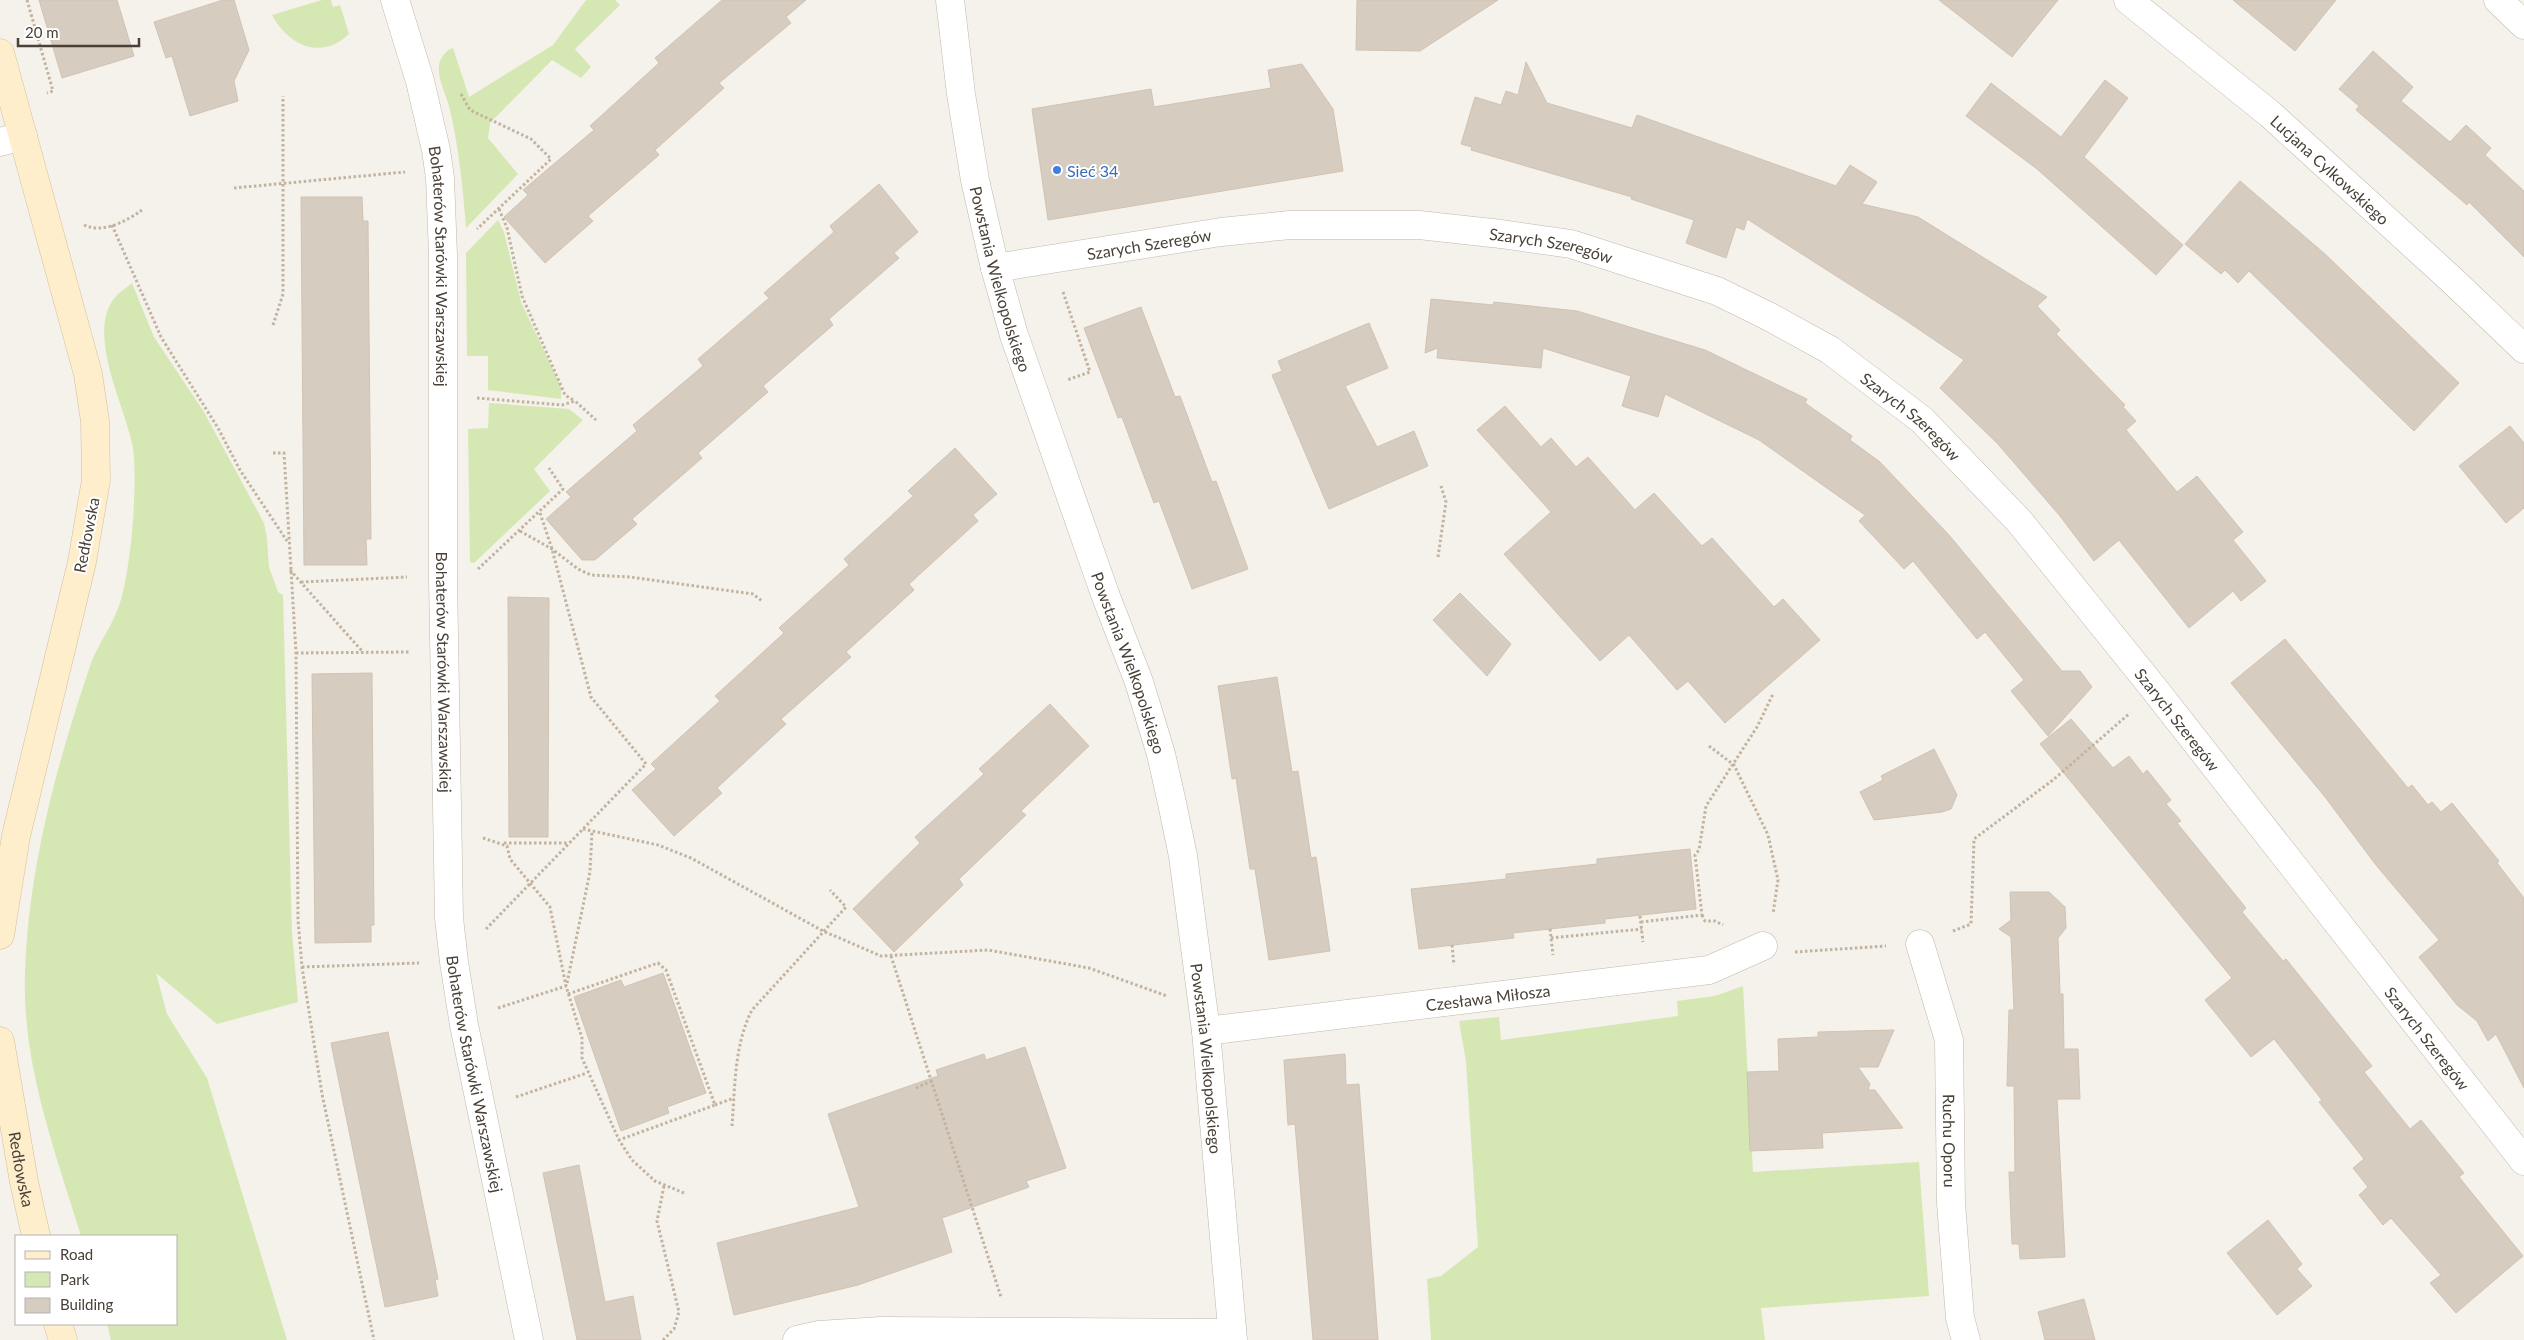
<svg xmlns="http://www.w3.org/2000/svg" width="2524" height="1340" viewBox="0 0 2524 1340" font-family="Lato,sans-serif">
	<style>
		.green { fill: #d5e8b4 }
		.building { fill: #d7ccc0; stroke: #d1c3b3 }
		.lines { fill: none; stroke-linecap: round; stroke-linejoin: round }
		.street-casing { stroke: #c1b8ad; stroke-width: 29 }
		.secondary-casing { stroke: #d4c09b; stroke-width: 29 }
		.path { stroke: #c2b39e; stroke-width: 3; stroke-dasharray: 2.5 2.5; stroke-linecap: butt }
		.street { stroke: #fff; stroke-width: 28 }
		.secondary { stroke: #feeecc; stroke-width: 28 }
		.shop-dot { fill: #3f7fe0; stroke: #fff; stroke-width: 2 }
		.labels { text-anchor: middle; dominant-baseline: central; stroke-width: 4; stroke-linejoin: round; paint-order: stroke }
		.street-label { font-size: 16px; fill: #494138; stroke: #fff }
		.shop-label { font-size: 16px; fill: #366cbe; stroke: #fff; text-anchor: start }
	</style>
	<rect width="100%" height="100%" fill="#f5f1eb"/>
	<path class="green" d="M 322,0 L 331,0 L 333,7 L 340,5 L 349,34 C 321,61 288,45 272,15 Z
		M 586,0 L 615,0 L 620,5 L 575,49 L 591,67 L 581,78 L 552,60 L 490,123 L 488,138 L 518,174 L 466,228 C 463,188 459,149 450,110 C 447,96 437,79 439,65 C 440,58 447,49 453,48 L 469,97 L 553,45 Z
		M 498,220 L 504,232 L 521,302 L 561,387 L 561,399 L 488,390 L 488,356 L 467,356 L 466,253 Z
		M 132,283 L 154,337 L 204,412 L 264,523 L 267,538 L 269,567 L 278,592 L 283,595 L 292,932 L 298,1002 L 217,1024 L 156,973 L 167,1014 L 207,1078 L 287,1340 L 111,1340 L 107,1324 L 176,1324 L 176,1236 L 81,1236 C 55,1151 22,1064 25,975 C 28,870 56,767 89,669 C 95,649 109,631 117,611 C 125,594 130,553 132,533 C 134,514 136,466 133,448 C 126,408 87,337 113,300 C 118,293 126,288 132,283 Z
		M 489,403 L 569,409 L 583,420 L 534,469 L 550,491 L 474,563 L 470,562 L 468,429 L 488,428 Z
		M 1743,986 L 1753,1172 L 1919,1162 L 1929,1296 L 1761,1308 L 1765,1340 L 1431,1340 L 1427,1279 L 1441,1276 L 1478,1247 L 1466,1062 L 1459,1021 L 1499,1017 L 1501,1040 L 1678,1016 L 1677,1001 L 1715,996 Z"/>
	<path class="building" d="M 39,0 L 117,0 L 134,56 L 62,78 Z
		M 223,0 L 234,0 L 249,50 L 234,81 L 238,101 L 190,116 L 172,56 L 166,58 L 154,22 Z
		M 722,0 L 806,0 L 786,17 L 791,23 L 719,83 L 724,88 L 655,150 L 659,155 L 588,216 L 593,221 L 545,263 L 504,217 L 528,195 L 523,190 L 594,130 L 590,126 L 659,63 L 655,58 Z
		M 1357,0 L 1498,0 L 1420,51 L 1356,50 Z
		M 1939,0 L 2058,0 L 2012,57 Z
		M 2233,0 L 2336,0 L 2295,51 Z
		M 2373,51 L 2413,87 L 2401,101 L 2450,142 L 2466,125 L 2491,148 L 2485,155 L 2524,191 L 2524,257 L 2469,202 L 2467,205 L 2356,110 L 2359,106 L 2339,89 Z
		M 1526,62 L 1547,103 L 1632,128 L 1637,115 L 1836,186 L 1850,165 L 1877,182 L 1862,204 L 1918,217 L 2047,297 L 2037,306 L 2060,330 L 2056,334 L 2125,405 L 2123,407 L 2136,421 L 2126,430 L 2177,492 L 2197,476 L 2243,532 L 2233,540 L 2266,581 L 2241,601 L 2233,591 L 2189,628 L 2119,540 L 2094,561 L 2060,516 L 1997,443 L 1940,388 L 1964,360 L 1902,318 L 1747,219 L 1744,230 L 1736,227 L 1726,258 L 1686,243 L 1694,220 L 1631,199 L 1632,197 L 1471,150 L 1472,147 L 1461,144 L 1475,97 L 1501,105 L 1506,91 L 1518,95 Z
		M 1302,64 L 1333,109 L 1343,171 L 1048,220 L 1032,109 L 1151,89 L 1154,107 L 1271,88 L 1268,70 Z
		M 2105,80 L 2128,98 L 2084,157 L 2183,245 L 2156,275 L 2037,169 L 1966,116 L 1991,83 L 2061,137 Z
		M 2240,181 L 2325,254 L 2459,383 L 2414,431 L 2249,271 L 2238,283 L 2225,270 L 2221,274 L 2185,244 Z
		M 879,184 L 918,232 L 894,253 L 899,258 L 829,319 L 833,325 L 763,386 L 768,392 L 698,453 L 702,458 L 632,519 L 637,524 L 595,560 L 582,560 L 546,519 L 571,497 L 566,492 L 637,431 L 633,425 L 703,366 L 698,359 L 769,298 L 764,293 L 834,232 L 830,226 Z
		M 301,197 L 362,197 L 363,221 L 368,221 L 371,539 L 366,539 L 367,565 L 304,565 Z
		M 1431,299 L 1493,305 L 1494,302 L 1577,311 L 1705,350 L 1807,399 L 1805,403 L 1852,436 L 1850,440 L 1880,462 L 1949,535 L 2062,671 L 2080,671 L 2092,687 L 2048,736 L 2011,691 L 2024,680 L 1985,632 L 1977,639 L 1913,561 L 1904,569 L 1859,521 L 1865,515 L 1759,440 L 1665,394 L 1658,417 L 1622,406 L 1631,376 L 1543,348 L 1541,368 L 1437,358 L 1438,348 L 1425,353 Z
		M 1141,307 L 1175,397 L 1180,396 L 1212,482 L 1216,481 L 1248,569 L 1192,589 L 1159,501 L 1154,503 L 1122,417 L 1118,418 L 1084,328 Z
		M 1369,323 L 1388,368 L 1345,386 L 1377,447 L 1414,431 L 1428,466 L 1329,509 L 1272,375 L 1282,371 L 1278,361 Z
		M 1505,406 L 1541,447 L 1551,438 L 1576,467 L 1588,457 L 1635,510 L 1654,493 L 1702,546 L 1712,538 L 1774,607 L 1783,599 L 1820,640 L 1725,723 L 1688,681 L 1677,690 L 1629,635 L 1600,661 L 1504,554 L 1551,512 L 1477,430 Z
		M 2510,426 L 2524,443 L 2524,508 L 2506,523 L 2459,466 Z
		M 955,448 L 997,494 L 973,515 L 978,521 L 909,584 L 914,590 L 846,652 L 851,657 L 781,719 L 786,724 L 717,788 L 722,793 L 674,836 L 632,790 L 656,769 L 651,764 L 720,701 L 715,696 L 784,633 L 779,628 L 849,565 L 844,559 L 913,496 L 908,491 Z
		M 1460,593 L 1511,644 L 1487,676 L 1433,620 Z
		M 508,597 L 549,598 L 548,837 L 509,837 Z
		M 2285,639 L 2408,788 L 2412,785 L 2428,805 L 2432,802 L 2441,812 L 2452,803 L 2499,861 L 2497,863 L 2524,898 L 2524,1088 L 2496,1034 L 2488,1041 L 2477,1021 L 2457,1005 L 2419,957 L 2439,940 L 2376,865 L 2325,797 L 2231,683 Z
		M 372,673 L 374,925 L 371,925 L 371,942 L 315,943 L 312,674 Z
		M 1277,677 L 1292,772 L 1298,771 L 1311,858 L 1316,857 L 1330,951 L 1269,960 L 1255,869 L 1250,869 L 1236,778 L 1232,779 L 1218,686 Z
		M 1050,704 L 1089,746 L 1021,811 L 1026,815 L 959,879 L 963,885 L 894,952 L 853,909 L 920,843 L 915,837 L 984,774 L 979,769 Z
		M 2071,719 L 2113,768 L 2129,756 L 2143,774 L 2147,770 L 2171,800 L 2166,804 L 2181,821 L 2177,823 L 2246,908 L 2242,912 L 2283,961 L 2286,959 L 2372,1066 L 2364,1072 L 2410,1129 L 2421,1120 L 2464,1173 L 2459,1177 L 2523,1256 L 2456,1313 L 2430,1283 L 2441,1275 L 2391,1218 L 2383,1225 L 2359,1195 L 2368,1187 L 2353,1168 L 2364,1159 L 2319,1102 L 2322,1100 L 2274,1039 L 2251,1057 L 2205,1000 L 2232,978 L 2040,744 Z
		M 1934,749 L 1957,795 L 1951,809 L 1942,812 L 1874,820 L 1860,792 L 1883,780 L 1881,776 Z
		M 1690,849 L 1696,909 L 1605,919 L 1605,923 L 1513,933 L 1514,938 L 1419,949 L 1411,889 L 1506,879 L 1506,874 L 1597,864 L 1597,859 Z
		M 2010,892 L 2049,892 L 2065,907 L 2066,928 L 2058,938 L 2060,994 L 2063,994 L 2064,1049 L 2078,1049 L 2080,1099 L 2057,1099 L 2065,1257 L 2020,1259 L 2019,1244 L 2012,1244 L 2009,1172 L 2015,1172 L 2014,1086 L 2007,1086 L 2009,1010 L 2014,1010 L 2011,937 L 1999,929 L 2011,920 Z
		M 663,973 L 706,1093 L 667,1107 L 669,1113 L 621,1131 L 574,997 L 621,980 L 624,987 Z
		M 1894,1030 L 1878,1067 L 1858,1067 L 1870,1084 L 1868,1090 L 1875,1090 L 1903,1128 L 1822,1133 L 1823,1148 L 1750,1151 L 1747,1072 L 1779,1071 L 1778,1039 L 1818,1037 L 1818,1032 Z
		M 388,1032 L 438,1279 L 435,1280 L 438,1296 L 385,1307 L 331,1043 Z
		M 1025,1047 L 1066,1168 L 1026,1181 L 1029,1187 L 942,1218 L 952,1252 L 858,1285 L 734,1315 L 717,1243 L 859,1207 L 828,1114 L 938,1076 L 936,1070 L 984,1054 L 986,1060 Z
		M 1345,1054 L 1346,1085 L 1359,1084 L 1378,1340 L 1313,1340 L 1295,1124 L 1288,1125 L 1284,1060 Z
		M 579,1165 L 605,1302 L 633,1296 L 641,1340 L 577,1340 L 543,1173 Z
		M 2268,1220 L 2302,1264 L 2297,1269 L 2312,1286 L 2277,1315 L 2227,1253 Z
		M 2084,1299 L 2095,1340 L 2045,1340 L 2038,1312 Z"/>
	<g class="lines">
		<g class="street-casing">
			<g id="street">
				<path id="s1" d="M 395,0 L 420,81 L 436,150 L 440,178 L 443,255 L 443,579 L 449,918 L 454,962 L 464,1025 L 529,1340"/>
				<path id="s2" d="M 950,0 L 961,94 L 975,180 L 995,268 L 1014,335 L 1105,594 L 1139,682 L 1161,754 L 1172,803 L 1183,856 L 1206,1031 L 1233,1340"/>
				<path id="s3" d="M 2128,0 L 2270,114 L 2453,281 L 2524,349"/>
				<path d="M 2498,0 L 2524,25"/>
				<path d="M 0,142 L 23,136"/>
				<path id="s4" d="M 995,268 L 1221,232 L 1290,225 L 1419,225 L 1501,234 L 1571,244 L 1717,291 L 1768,316 L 1830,350 L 1922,420 L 2019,521 L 2156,691 L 2524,1161"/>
				<path id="s5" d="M 1920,944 L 1949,1040 L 1951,1203 L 1960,1318 L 1966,1340"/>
				<path id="s6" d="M 1206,1031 L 1709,970 L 1763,946"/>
				<path d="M 797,1340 L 819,1335 L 881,1331 L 1232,1333"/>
			</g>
		</g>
		<g class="secondary-casing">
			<g id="secondary">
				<path d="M 0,53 L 88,374 L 95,421 L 96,480 L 82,562 L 16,836 L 0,935"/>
				<path id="s7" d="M 0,1041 L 24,1182 L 36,1236"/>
				<path d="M 58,1324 L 63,1340"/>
			</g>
		</g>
		<path class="path" d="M 27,0 L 53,91 L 47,93
			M 461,94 L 470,110 L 531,139 L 551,159 L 477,229
			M 234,188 L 405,172
			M 499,209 L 507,228 L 522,296 L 565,395 L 575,401
			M 84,225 C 103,234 127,221 142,210
			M 112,225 L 161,337 L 218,428 L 240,470 L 287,541
			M 1063,292 L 1090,372 L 1067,380
			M 273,325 L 283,294 L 283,96
			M 477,398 L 562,405 L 575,401 L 596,420
			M 273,453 L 284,453 L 296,653 L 298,920 L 302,967 L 322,1094 L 374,1340
			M 520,531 L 552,549 L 578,569 L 591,575 L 630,577 L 753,594 L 762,601
			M 1438,557 L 1446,502 L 1441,486
			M 478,569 L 563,489 L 549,468
			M 290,570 L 362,651
			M 301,582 L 407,577
			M 296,653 L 409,652
			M 1709,746 L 1734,765 L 1768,835 L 1778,880 L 1773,914
			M 583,829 L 658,845 L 691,858 L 823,931 L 881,956 L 988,950 L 1089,968 L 1167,996
			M 483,838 L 507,846 L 510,859 L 550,907 L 566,986 L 582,1038 L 582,1058 L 619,1140 L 632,1160 L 655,1181 L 684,1193
			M 504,843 L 568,843
			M 1702,915 L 1705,921 L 1715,921 L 1723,925
			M 1640,916 L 1643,942
			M 1641,922 L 1702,915 L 1695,855 L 1699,850 L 1706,806 L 1757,727 L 1773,694
			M 486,929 L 646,764 L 591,697 L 552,549 L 540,513
			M 1550,929 L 1553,955
			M 1953,931 L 1971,924 L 1974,839 L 2053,780 L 2130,713
			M 1551,938 L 1642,929
			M 1452,945 L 1454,965
			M 1795,952 L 1886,946
			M 891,956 L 1001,1297
			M 302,967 L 419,963
			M 567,983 L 590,872 L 592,831
			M 568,994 L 658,963 L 666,970 L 715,1105 L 619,1140
			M 498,1008 L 566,986
			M 916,1088 L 932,1081
			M 516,1097 L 587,1073
			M 715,1105 L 734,1098
			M 732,1126 C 735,1088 734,1045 752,1010 L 846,907 L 830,890
			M 663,1340 L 674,1329 L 679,1312 L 657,1221 L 664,1186"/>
		<use href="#street" class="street"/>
		<use href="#secondary" class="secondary"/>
	</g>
	<circle class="shop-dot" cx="1057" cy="170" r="5"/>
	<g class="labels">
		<g class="street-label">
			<text stroke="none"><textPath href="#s3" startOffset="264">Lucjana Cylkowskiego</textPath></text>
			<text stroke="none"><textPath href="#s4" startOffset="156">Szarych Szeregów</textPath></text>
			<text stroke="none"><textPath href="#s4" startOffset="561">Szarych Szeregów</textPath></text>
			<text stroke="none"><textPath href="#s1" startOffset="272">Bohaterów Starówki Warszawskiej</textPath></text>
			<text stroke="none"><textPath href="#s2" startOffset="284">Powstania Wielkopolskiego</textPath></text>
			<text stroke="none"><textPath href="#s4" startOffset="966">Szarych Szeregów</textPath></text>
			<text transform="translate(86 535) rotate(-79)">Redłowska</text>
			<text stroke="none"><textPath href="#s2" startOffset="689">Powstania Wielkopolskiego</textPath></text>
			<text stroke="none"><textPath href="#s1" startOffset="678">Bohaterów Starówki Warszawskiej</textPath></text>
			<text stroke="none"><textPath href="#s4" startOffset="1371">Szarych Szeregów</textPath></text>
			<text stroke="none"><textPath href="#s6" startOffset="284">Czesława Miłosza</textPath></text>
			<text stroke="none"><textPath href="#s4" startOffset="1776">Szarych Szeregów</textPath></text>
			<text stroke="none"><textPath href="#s2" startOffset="1094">Powstania Wielkopolskiego</textPath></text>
			<text stroke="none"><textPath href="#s1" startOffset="1082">Bohaterów Starówki Warszawskiej</textPath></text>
			<text stroke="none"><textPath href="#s5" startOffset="201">Ruchu Oporu</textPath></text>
			<text stroke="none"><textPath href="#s7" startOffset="130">Redłowska</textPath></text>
		</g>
		<g class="shop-label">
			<text x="1067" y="170">Sieć 34</text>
		</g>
	</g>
	<rect x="15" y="1235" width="162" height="90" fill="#ffffff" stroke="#b6b3af"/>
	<rect x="25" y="1251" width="25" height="8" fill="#feeecc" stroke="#b6b3af"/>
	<text x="60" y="1260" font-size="15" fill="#494138">Road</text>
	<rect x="25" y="1272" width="25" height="15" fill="#d5e8b4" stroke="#b6b3af"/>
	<text x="60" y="1285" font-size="15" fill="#494138">Park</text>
	<rect x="25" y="1298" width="25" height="15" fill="#d7ccc0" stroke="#b6b3af"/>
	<text x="60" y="1310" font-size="15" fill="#494138">Building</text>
	<path d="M18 38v8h121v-8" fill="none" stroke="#494138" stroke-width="2.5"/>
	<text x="25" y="38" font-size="15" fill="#494138" stroke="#ffffff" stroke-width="4" paint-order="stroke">20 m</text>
</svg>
